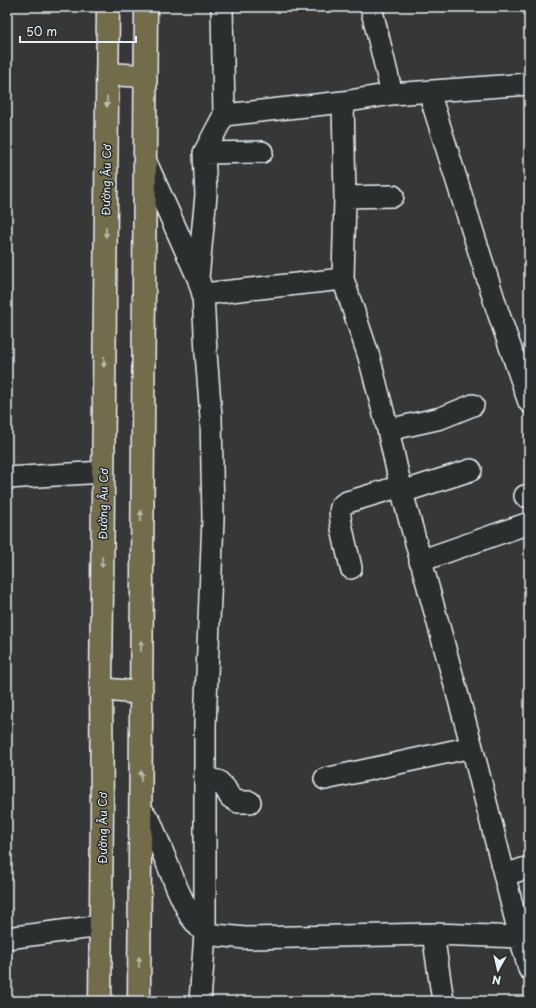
<svg xmlns="http://www.w3.org/2000/svg" width="536" height="1008" viewBox="0 0 536 1008" font-family="'Playpen Sans',sans-serif">
	<style>
		.lines { fill: none; stroke-linecap: round; stroke-linejoin: round }
		.minor-casing { stroke: #e8f1f8; stroke-width: 24 }
		.major-casing { stroke: #e8f1f8; stroke-width: 25 }
		.minor { stroke: #2a2d2e; stroke-width: 21 }
		.major { stroke: #726c4b; stroke-width: 22 }
		.oneway { fill: #b9bcb3 }
		.labels { text-anchor: middle; dominant-baseline: central; stroke-width: 3; stroke-linejoin: round; paint-order: stroke }
		.street-label { font-size: 11px; fill: #e8f1f8; stroke: #2a2d2e }
	</style>
	<rect width="100%" height="100%" fill="#383737"/>
	<filter id="ink" filterUnits="userSpaceOnUse"><feTurbulence type="fractalNoise" baseFrequency=".025" numOctaves="2"/><feDisplacementMap in="SourceGraphic" scale="8" xChannelSelector="R" yChannelSelector="G"/><feConvolveMatrix kernelMatrix="1 2 1 2 8 2 1 2 1" color-interpolation-filters="sRGB"/></filter>
	<g filter="url(#ink)">
		<g class="lines">
			<g class="minor-casing">
				<path id="minor" d="M 371,7 L 392,94
					M 429,92 L 497,309 L 529,402
					M 343,102 L 345,197 L 343,279 L 369,357 L 388,430 L 402,492 L 472,747 L 520,937 L 529,969
					M 224,115 L 343,102 L 392,94 L 529,84
					M 204,153 L 262,152
					M 146,162 L 198,278
					M 345,197 L 393,196
					M 203,294 L 343,279
					M 388,430 L 441,418 L 473,405
					M 7,478 L 103,472
					M 402,492 L 471,470
					M 525,496 L 529,495
					M 420,561 L 529,523
					M 351,568 C 349,557 337,515 341,507 C 343,503 347,502 351,501 L 401,486
					M 205,779 L 218,781 L 225,788 L 230,797 L 238,802 L 250,802
					M 325,779 L 472,747
					M 141,809 L 151,823 L 177,888 L 190,916 L 205,934 L 245,938 L 433,934 L 520,937 L 529,935
					M 505,875 L 529,867
					M 433,934 L 443,1001
					M 7,938 L 101,926
					M 200,1001 L 205,934 L 205,726 L 213,518 L 211,417 L 206,353 L 203,294 L 198,278 L 206,195 L 204,153 L 224,115 L 222,7"/>
			</g>
			<g class="major-casing">
				<path id="major" d="M 107,74 L 145,76
					M 101,689 L 141,693
					M 100,1001 L 102,810 L 101,689 L 108,7
					M 139,1001 L 146,7"/>
			</g>
			<use href="#minor" class="minor"/>
			<use href="#major" class="major"/>
		</g>
		<defs><path id="oneway-solid" d="M-6-.8H1V-3.2L6.5 0L1 3.2V.8H-6Z"/></defs>
		<g class="oneway">
			<use href="#oneway-solid" transform="translate(107 102) rotate(91)"/>
			<use href="#oneway-solid" transform="translate(106 232) rotate(91)"/>
			<use href="#oneway-solid" transform="translate(104 362) rotate(91)"/>
			<use href="#oneway-solid" transform="translate(141 516) rotate(-89)"/>
			<use href="#oneway-solid" transform="translate(102 562) rotate(91)"/>
			<use href="#oneway-solid" transform="translate(141 646) rotate(-90)"/>
			<use href="#oneway-solid" transform="translate(141 776) rotate(-90)"/>
			<use href="#oneway-solid" transform="translate(139 962) rotate(-89)"/>
		</g>
	</g>
	<g class="labels">
		<g class="street-label">
			<text transform="translate(106 180) rotate(-89)">Đường Âu Cơ</text>
			<text transform="translate(103 504) rotate(-89)">Đường Âu Cơ</text>
			<text transform="translate(102 828) rotate(-90)">Đường Âu Cơ</text>
		</g>
	</g>
	<rect width="536" height="1008" fill="none" stroke="#2a2d2e" stroke-width="24"/>
	<rect x="12" y="12" width="512" height="984" fill="none" stroke="#e8f1f8" stroke-width="1.5" filter="url(#ink)"/>
	<g transform="translate(498 970) rotate(188)" stroke="#2a2d2e" stroke-width="3" paint-order="stroke">
	<path d="M0-3L7 15L0 10L-7 15Z" fill="#e8f1f8"/>
	<text y="-6" font-size="11" font-weight="bold" text-anchor="middle" fill="#e8f1f8">N</text>
	</g>
	<path d="M20 36v6h116v-6" fill="none" stroke="#e8f1f8" stroke-width="2"/>
	<text x="26" y="36" font-size="12" fill="#e8f1f8" stroke="#2a2d2e" stroke-width="3" paint-order="stroke">50 m</text>
</svg>
